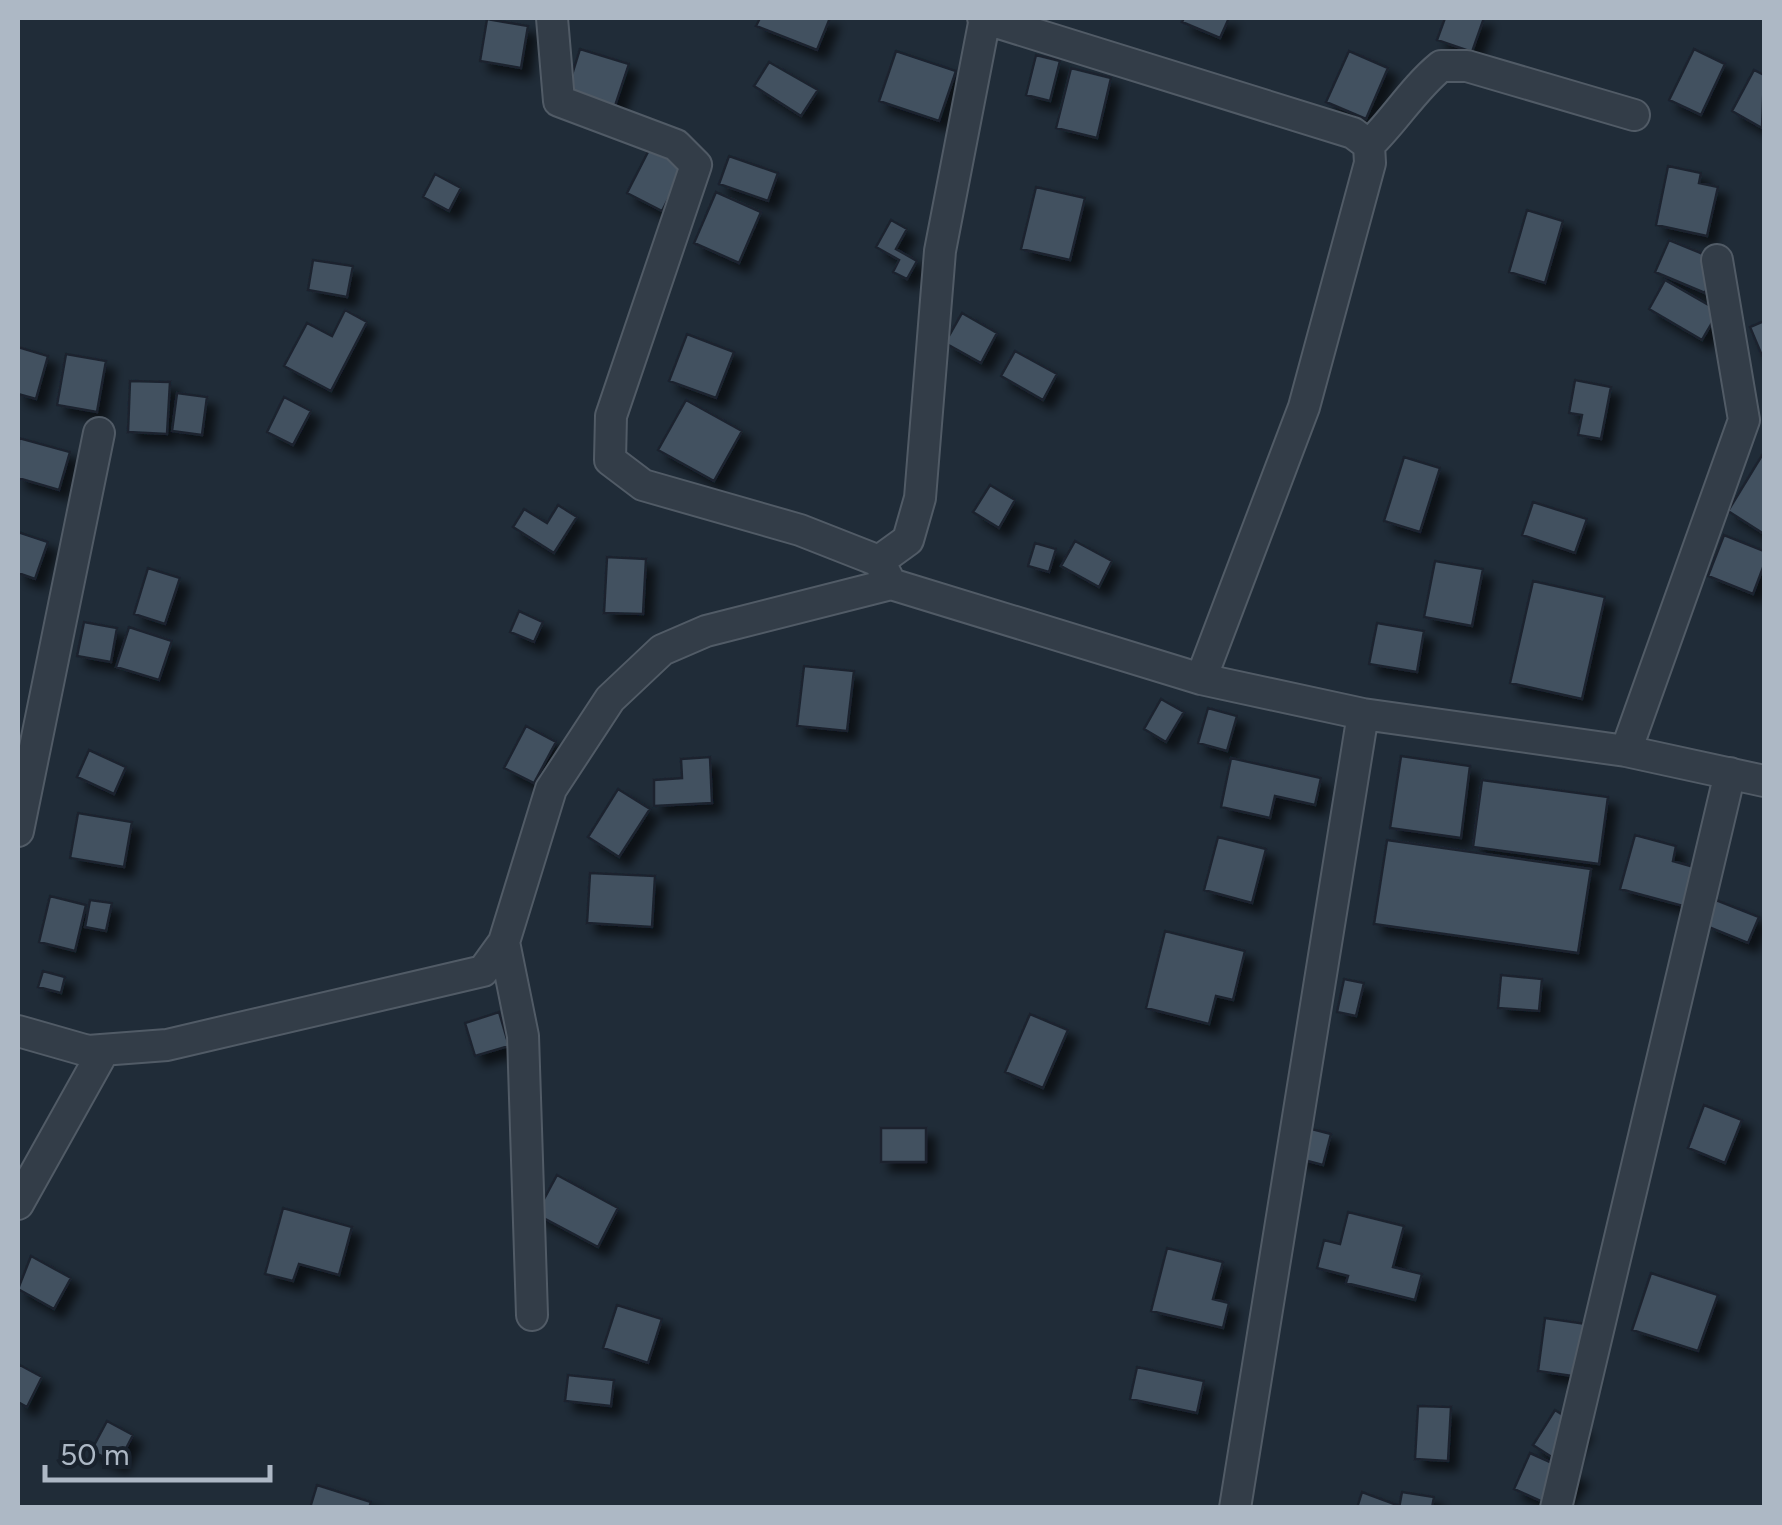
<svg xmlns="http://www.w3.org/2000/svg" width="1782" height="1525" viewBox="0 0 1782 1525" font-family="Figtree,sans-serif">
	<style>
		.building { fill: #425160; stroke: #1b242f; stroke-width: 2.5; filter: url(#shadow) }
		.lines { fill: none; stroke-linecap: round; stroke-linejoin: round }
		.minor-casing { stroke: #515b66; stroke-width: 34 }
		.minor { stroke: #333d48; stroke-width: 30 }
	</style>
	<defs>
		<filter id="shadow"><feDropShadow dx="9" dy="9" stdDeviation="5" flood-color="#0009"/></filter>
	</defs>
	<rect width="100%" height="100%" fill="#202c38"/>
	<path class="building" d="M 760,18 L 830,18 L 817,50 L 756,26 Z
		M 1184,18 L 1229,18 L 1220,38 L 1182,22 Z
		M 1445,18 L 1484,18 L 1472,52 L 1437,40 Z
		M 487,19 L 528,26 L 521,68 L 480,61 Z
		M 580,49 L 629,64 L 615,106 L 567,91 Z
		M 1694,49 L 1725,64 L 1701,115 L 1669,100 Z
		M 896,51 L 956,71 L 939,121 L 879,101 Z
		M 1349,51 L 1388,68 L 1366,119 L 1326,102 Z
		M 1036,55 L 1060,61 L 1050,101 L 1026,95 Z
		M 769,62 L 818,90 L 801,116 L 754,86 Z
		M 1071,68 L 1111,78 L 1097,138 L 1056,128 Z
		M 1754,70 L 1764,75 L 1762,128 L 1732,111 Z
		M 650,148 L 685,166 L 662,211 L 627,193 Z
		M 729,156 L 778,173 L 768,201 L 719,184 Z
		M 1668,166 L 1701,173 L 1699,183 L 1718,187 L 1707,236 L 1656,225 Z
		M 435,174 L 461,188 L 449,211 L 423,197 Z
		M 1036,187 L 1085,198 L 1070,260 L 1021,249 Z
		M 716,192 L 761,212 L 739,263 L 694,243 Z
		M 1527,210 L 1563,221 L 1545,283 L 1509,272 Z
		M 891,220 L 907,229 L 896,249 L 917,261 L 907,279 L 893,272 L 899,260 L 876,247 Z
		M 1669,240 L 1718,260 L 1705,293 L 1655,272 Z
		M 313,260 L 353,266 L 347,297 L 308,290 Z
		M 1665,280 L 1719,311 L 1702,340 L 1649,309 Z
		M 345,310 L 367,322 L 331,391 L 284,366 L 307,323 L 332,336 Z
		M 962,313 L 997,333 L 981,363 L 945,343 Z
		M 1764,321 L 1764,357 L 1763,358 L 1750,327 Z
		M 687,334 L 734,352 L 716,398 L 669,381 Z
		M 18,347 L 48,356 L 36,399 L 18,394 Z
		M 1015,351 L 1057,374 L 1043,400 L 1001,376 Z
		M 66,354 L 106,361 L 97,412 L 57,405 Z
		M 1575,380 L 1611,387 L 1601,439 L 1578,435 L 1582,415 L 1569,413 Z
		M 130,381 L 170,382 L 167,434 L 128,432 Z
		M 177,393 L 207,397 L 202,435 L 172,431 Z
		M 284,397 L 311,411 L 293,445 L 267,432 Z
		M 686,400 L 742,431 L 714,481 L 658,450 Z
		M 19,438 L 70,452 L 59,490 L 18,478 Z
		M 1764,452 L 1764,534 L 1728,511 Z
		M 1404,457 L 1440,468 L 1420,532 L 1384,521 Z
		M 990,485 L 1015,500 L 999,528 L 973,512 Z
		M 1533,502 L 1587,519 L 1575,553 L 1522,535 Z
		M 558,505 L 577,517 L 554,553 L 513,527 L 524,509 L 547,523 Z
		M 18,532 L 48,542 L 35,579 L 18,573 Z
		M 1724,535 L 1764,551 L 1764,565 L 1753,594 L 1708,576 Z
		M 1075,541 L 1112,561 L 1099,587 L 1061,566 Z
		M 1035,543 L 1056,549 L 1049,572 L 1028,566 Z
		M 607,557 L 646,559 L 643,614 L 604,613 Z
		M 1435,561 L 1483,569 L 1472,626 L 1424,617 Z
		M 148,568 L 180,578 L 165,624 L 134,614 Z
		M 1533,581 L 1605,597 L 1582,699 L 1510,683 Z
		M 519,611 L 543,622 L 534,642 L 510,632 Z
		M 84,622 L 117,628 L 111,662 L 77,656 Z
		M 1377,623 L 1424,631 L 1417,672 L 1369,664 Z
		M 129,627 L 172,641 L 159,680 L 116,667 Z
		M 804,666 L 854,671 L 847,731 L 797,726 Z
		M 1161,699 L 1184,712 L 1166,742 L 1144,729 Z
		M 1208,708 L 1237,716 L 1227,751 L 1198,743 Z
		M 526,726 L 556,742 L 534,783 L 504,768 Z
		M 89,750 L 126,767 L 114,794 L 77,777 Z
		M 1401,756 L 1470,766 L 1461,838 L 1390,828 Z
		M 710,757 L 712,803 L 654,806 L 654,780 L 682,778 L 681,759 Z
		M 1231,758 L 1321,778 L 1315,805 L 1275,796 L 1270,818 L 1221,807 Z
		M 1482,780 L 1608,797 L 1599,864 L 1473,847 Z
		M 618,789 L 650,809 L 619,857 L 588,837 Z
		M 78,813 L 132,822 L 124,867 L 70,858 Z
		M 1635,835 L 1676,846 L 1673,861 L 1694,867 L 1683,906 L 1620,889 Z
		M 1218,837 L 1266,849 L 1252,903 L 1204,890 Z
		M 1387,840 L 1591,869 L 1578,953 L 1374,924 Z
		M 590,873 L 655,876 L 652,927 L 587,923 Z
		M 50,896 L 86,905 L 75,951 L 39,942 Z
		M 90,900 L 112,903 L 106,931 L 85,927 Z
		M 1716,900 L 1759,917 L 1748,943 L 1706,926 Z
		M 1165,931 L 1245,951 L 1233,1000 L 1216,996 L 1209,1024 L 1146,1008 Z
		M 43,971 L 65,977 L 61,993 L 38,987 Z
		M 1501,975 L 1542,979 L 1539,1011 L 1498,1008 Z
		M 1344,979 L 1364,983 L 1356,1016 L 1337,1012 Z
		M 499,1012 L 509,1046 L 475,1056 L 465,1023 Z
		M 1030,1014 L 1068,1030 L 1043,1088 L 1005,1072 Z
		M 1704,1105 L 1742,1120 L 1725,1163 L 1688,1148 Z
		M 1304,1127 L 1331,1134 L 1323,1165 L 1296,1158 Z
		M 881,1128 L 926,1128 L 926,1162 L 881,1162 Z
		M 557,1175 L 618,1208 L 598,1247 L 536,1214 Z
		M 283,1208 L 352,1227 L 339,1275 L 299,1264 L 293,1281 L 265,1274 Z
		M 1348,1212 L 1404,1226 L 1393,1267 L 1422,1274 L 1415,1300 L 1346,1283 L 1348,1276 L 1317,1268 L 1324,1240 L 1340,1244 Z
		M 1167,1248 L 1223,1262 L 1213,1299 L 1229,1303 L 1223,1328 L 1151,1311 Z
		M 31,1256 L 71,1278 L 54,1309 L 18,1289 Z
		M 1651,1273 L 1718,1295 L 1698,1351 L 1632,1330 Z
		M 617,1305 L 662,1319 L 648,1363 L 603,1348 Z
		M 1545,1318 L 1593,1325 L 1586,1378 L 1538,1371 Z
		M 18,1364 L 42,1377 L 27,1407 L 18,1402 Z
		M 1137,1367 L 1204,1381 L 1197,1413 L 1130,1399 Z
		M 568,1375 L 614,1380 L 611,1406 L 565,1401 Z
		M 1418,1406 L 1451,1407 L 1448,1461 L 1415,1459 Z
		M 1555,1410 L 1583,1428 L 1561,1463 L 1533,1445 Z
		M 107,1421 L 133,1435 L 118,1464 L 91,1451 Z
		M 1530,1453 L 1579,1475 L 1556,1508 L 1514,1489 Z
		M 317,1485 L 371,1502 L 369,1508 L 310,1508 Z
		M 1362,1492 L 1397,1505 L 1396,1508 L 1357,1508 Z
		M 1402,1492 L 1434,1497 L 1432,1508 L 1399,1508 Z"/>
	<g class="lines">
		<g class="minor-casing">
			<path id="minor" d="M 552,18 L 559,101 L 676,145 L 696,165 L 611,416 L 610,460 L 643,485 L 800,530 L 879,561 L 891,584
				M 983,18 L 1353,133 L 1369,145 L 1370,163 L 1304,407 L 1201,679
				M 1369,145 C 1395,120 1413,89 1441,66 L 1467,66 L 1634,115
				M 879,561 L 908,540 L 920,498 L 940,251 L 985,18
				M 1626,751 L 1744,420 L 1717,260
				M 18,831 L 99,433
				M 504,942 L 523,1036 L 532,1315
				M 18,1031 L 88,1051 L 167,1045 L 483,971 L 504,942 L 551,789 L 610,699 L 662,650 L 706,631 L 891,584 L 1201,679 L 1363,714 L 1626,751 L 1764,781
				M 18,1204 L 104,1050
				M 1235,1508 L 1363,714
				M 1556,1508 L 1730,773"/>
		</g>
		<use href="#minor" class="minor"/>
	</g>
	<rect width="1782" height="1525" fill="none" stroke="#adb8c5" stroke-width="40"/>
	<path d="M45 1465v15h225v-15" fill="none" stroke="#adb8c5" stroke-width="5"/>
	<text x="60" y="1465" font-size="30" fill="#adb8c5" stroke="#19222d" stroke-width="8" paint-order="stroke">50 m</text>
</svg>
